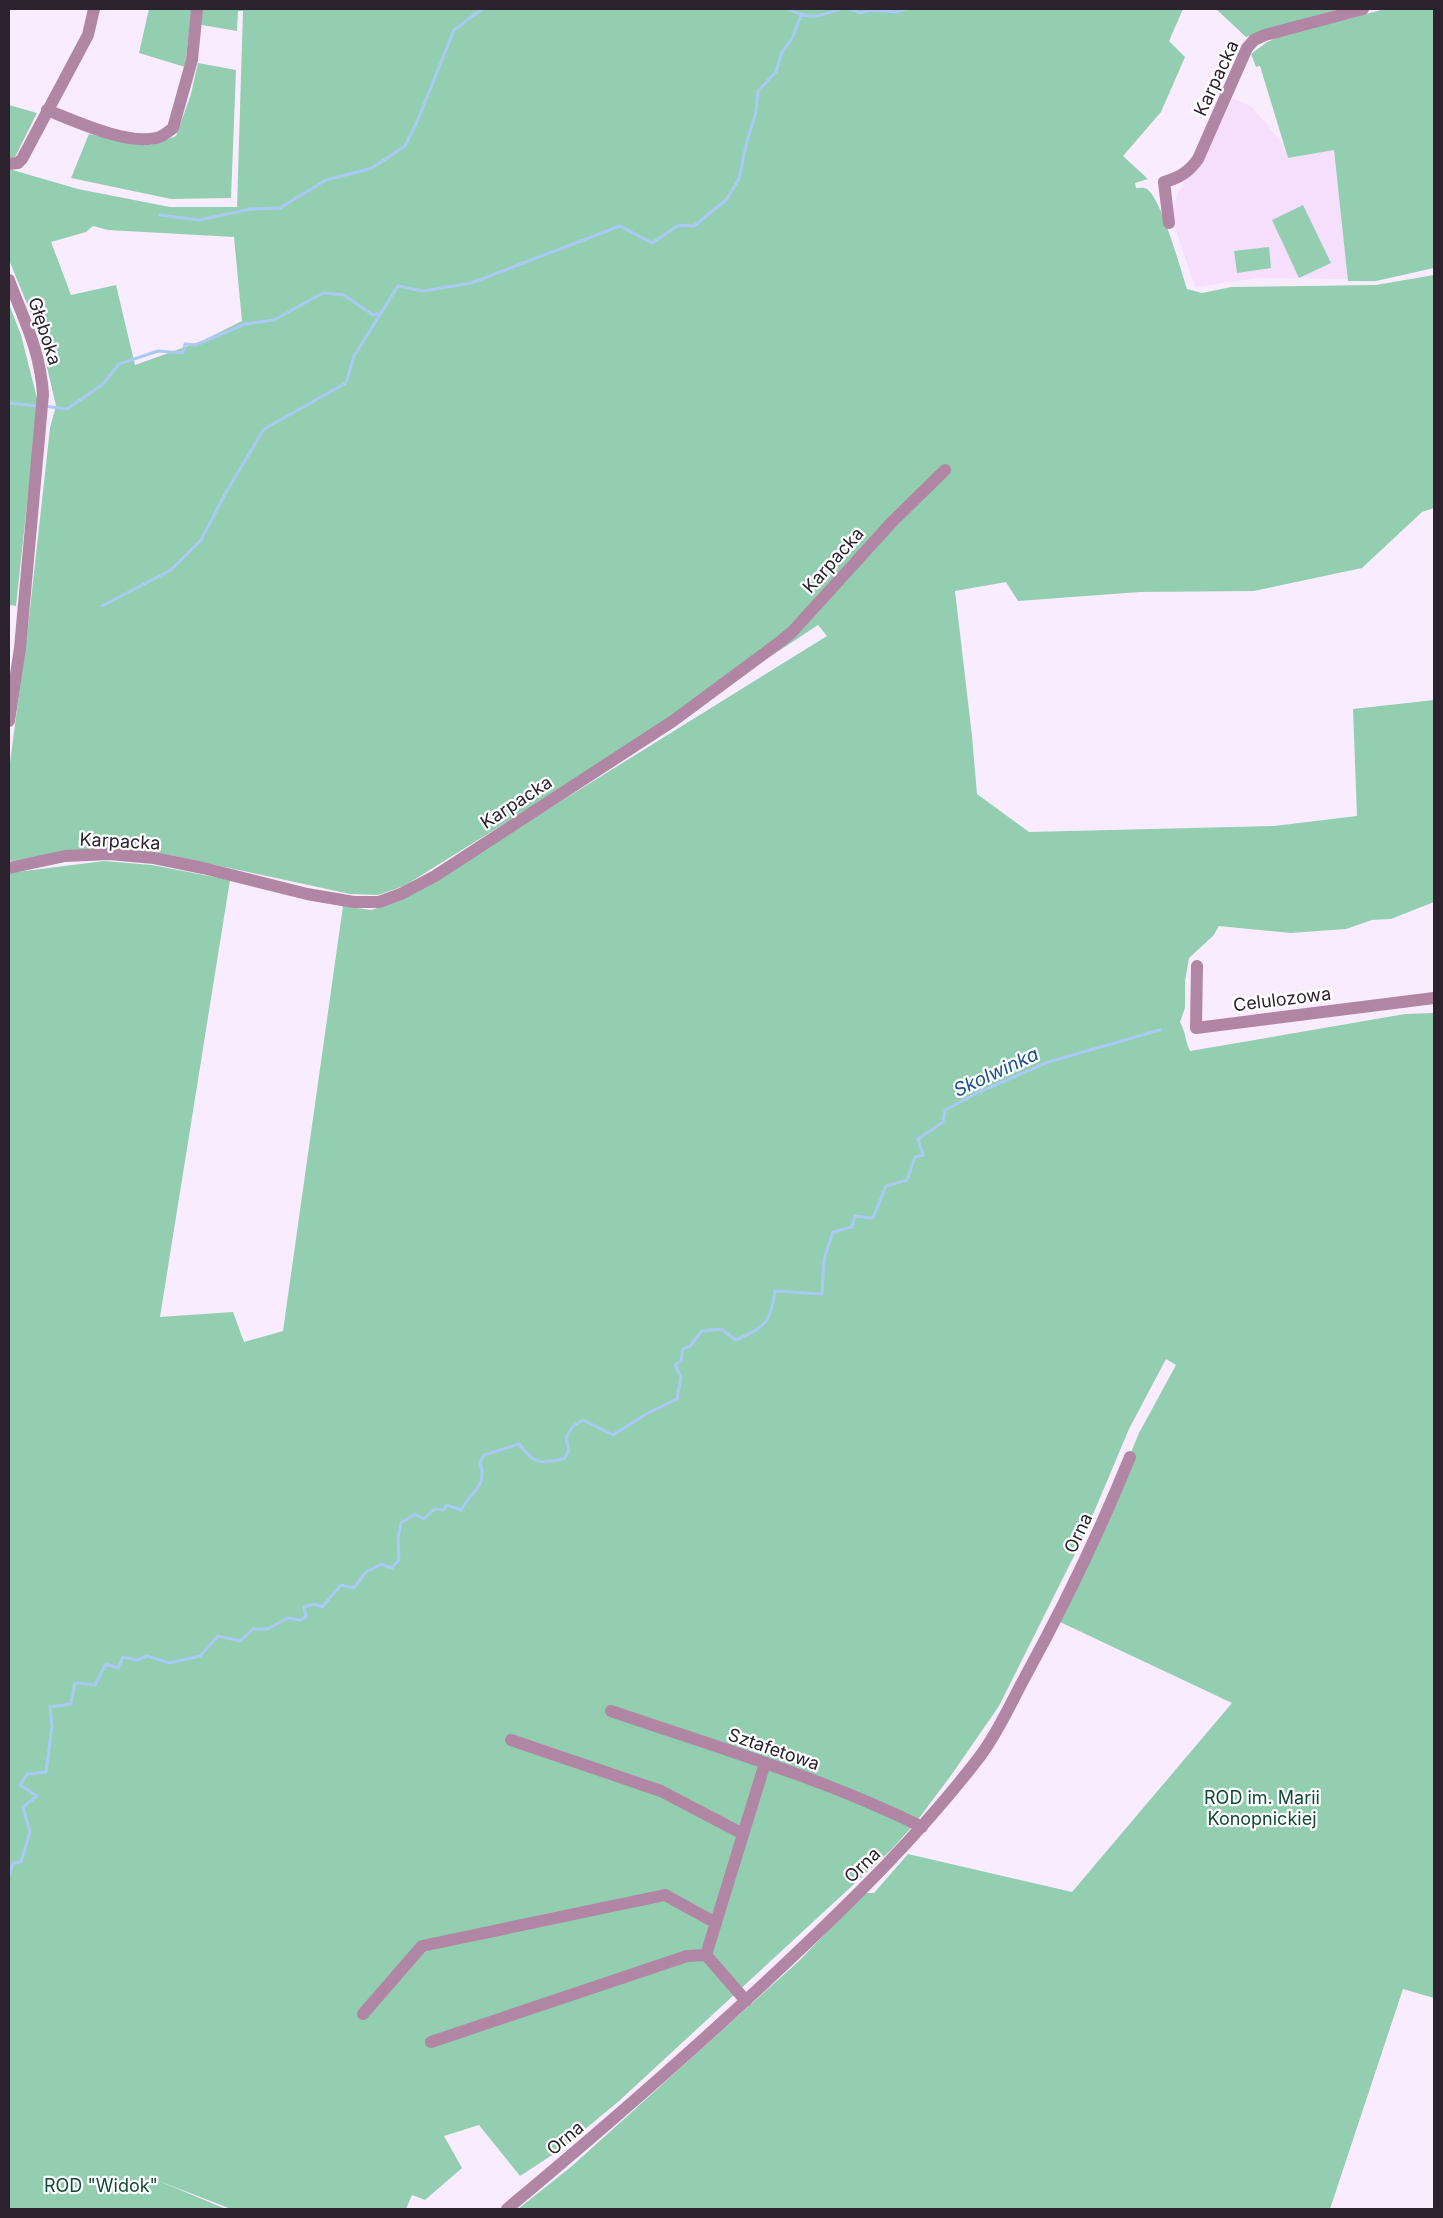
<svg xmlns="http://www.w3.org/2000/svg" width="1443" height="2218" viewBox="0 0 1443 2218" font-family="Inter,sans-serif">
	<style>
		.built { fill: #f5dffd }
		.green { fill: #93ceb1; fill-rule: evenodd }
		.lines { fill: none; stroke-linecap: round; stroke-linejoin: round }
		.stream { stroke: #a9caf5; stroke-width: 3 }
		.minor { stroke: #b186a4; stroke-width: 12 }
		.labels { text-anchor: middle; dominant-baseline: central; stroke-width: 4.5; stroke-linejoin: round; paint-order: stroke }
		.street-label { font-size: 18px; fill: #2b222e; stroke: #fff }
		.park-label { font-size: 18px; fill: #114a34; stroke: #fff }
		.water-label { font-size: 19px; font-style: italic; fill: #194f8d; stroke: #fff }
	</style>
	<rect width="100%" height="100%" fill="#faecff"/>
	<path class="built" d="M 1233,98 L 1252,107 L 1282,143 L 1288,158 L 1334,150 L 1348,279 L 1258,278 L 1195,287 L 1173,221 L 1174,206 L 1178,191 L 1184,187 L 1182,183 L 1197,170 Z"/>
	<path class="green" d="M 149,9 L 1183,9 L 1169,41 L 1185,57 L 1161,112 L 1123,156 L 1148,179 L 1135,183 L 1136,188 C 1140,188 1143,187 1147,189 C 1162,200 1180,268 1187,289 L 1202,293 L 1231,287 L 1376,285 L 1434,275 L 1434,508 L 1422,512 L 1362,568 L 1254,591 L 1140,592 L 1018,601 L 1006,582 L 955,591 L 972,736 L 977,794 L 1029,832 L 1274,826 L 1357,816 L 1353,709 L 1434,700 L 1434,902 L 1391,919 L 1372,920 L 1346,929 L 1291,933 L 1219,926 L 1213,936 L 1189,958 L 1185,981 L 1185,1008 L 1180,1022 C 1186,1033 1185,1041 1190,1051 L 1405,1014 L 1434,1013 L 1434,1998 L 1403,1989 L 1330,2209 L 518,2209 L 572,2166 L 800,1960 L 864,1893 L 874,1893 L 908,1854 L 1072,1892 L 1232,1703 L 1060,1622 L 1139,1433 L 1176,1365 L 1166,1359 L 1129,1429 L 1083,1538 L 999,1706 L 952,1774 L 917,1821 L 891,1850 L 619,2101 L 560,2150 L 520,2176 L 479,2125 L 444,2136 L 462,2168 L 425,2200 L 412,2195 L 406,2209 L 231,2209 L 154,2179 L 226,2209 L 9,2209 L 9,873 L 104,861 L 152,865 L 230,880 L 160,1317 L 233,1312 L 244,1342 L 283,1331 L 343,906 L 371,910 L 400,901 L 827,636 L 818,625 L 741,676 L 404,886 L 378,895 L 350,894 L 155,852 L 9,861 L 9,770 L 28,627 L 50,428 L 56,406 L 39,333 L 9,260 L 9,169 L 78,189 L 170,207 L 237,207 L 243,11 L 238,11 L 237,31 L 190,23 L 185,67 L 139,53 ZM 93,226 L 108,230 L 234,237 L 242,321 L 202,341 L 135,365 L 116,285 L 71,295 L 51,242 L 86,232 Z
		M 1216,9 L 1339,9 L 1246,37 Z
		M 1385,9 L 1434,9 L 1434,268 L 1376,281 L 1348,281 L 1334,150 L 1288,158 L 1260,66 L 1256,67 L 1251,54 L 1267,42 L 1279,37 Z
		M 198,63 L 236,70 L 231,198 L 171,199 L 71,178 L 89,134 L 151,145 L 176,136 L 191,94 Z
		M 9,105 L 37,113 L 15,157 L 10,160 Z
		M 1303,205 L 1331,263 L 1299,278 L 1272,220 Z
		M 1269,247 L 1271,268 L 1237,273 L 1234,251 Z
		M 9,304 L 21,335 L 38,402 L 16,606 L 9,605 Z"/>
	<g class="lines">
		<path class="stream" d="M 788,9 C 810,20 818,17 840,9
			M 850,9 L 860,13 L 872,10 L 896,12 L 906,9
			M 160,215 L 199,220 L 251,209 L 280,208 L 326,180 L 372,168 L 405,146 L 417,122 L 454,30 L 482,9
			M 9,403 L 38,406
			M 44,406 L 67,409 L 103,384 L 119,364 L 158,351 L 183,353 L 185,344 L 196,345 L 245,324 L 274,320 L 323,293 L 344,295 L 373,315 L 380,313
			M 102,606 L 171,570 L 201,540 L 225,494 L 264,429 L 346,383 L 354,356 L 398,286 L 423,291 L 471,283 L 620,226 L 652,243 L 679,225 L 694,226 L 726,200 L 739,179 L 747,141 L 756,112 L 758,91 L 776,72 L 782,52 L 792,39 L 801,15
			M 9,1875 L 13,1863 L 21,1862 L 30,1832 L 23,1807 L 37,1796 L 20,1785 L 27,1774 L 46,1772 L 52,1726 L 50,1707 L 71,1704 L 75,1683 L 95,1685 L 106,1664 L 118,1668 L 123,1657 L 137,1660 L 147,1656 L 169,1663 L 200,1656 L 218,1636 L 240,1641 L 253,1629 L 267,1629 L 288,1618 L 300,1620 L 306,1617 L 304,1607 L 315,1604 L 322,1607 L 341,1585 L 354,1588 L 365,1573 L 381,1564 L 392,1568 L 399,1560 L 398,1538 L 401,1523 L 415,1514 L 424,1519 L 434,1509 L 443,1510 L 447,1505 L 461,1510 C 472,1489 488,1488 480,1462 L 484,1455 L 519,1444 C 534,1464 541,1465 565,1458 L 569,1450 L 566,1438 L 573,1426 L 583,1420 L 613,1435 L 646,1414 L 677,1399 L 681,1377 L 675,1365 L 681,1361 L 683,1349 L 690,1346 L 702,1331 L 721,1329 L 736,1340 C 764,1328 771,1323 775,1291 L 822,1294 L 824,1259 L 833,1232 L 852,1227 L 855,1216 L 873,1218 L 886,1186 L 907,1180 L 915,1157 L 923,1155 L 918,1139 L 943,1122 L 945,1110 L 979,1092 L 1048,1062 L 1160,1030"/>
		<path class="minor" d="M 47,110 C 75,121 126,145 156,138 C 162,137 168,132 173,128 L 192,60 L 197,9
			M 9,164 L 18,163 L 22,159 L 88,35 L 94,9
			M 1169,223 L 1164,182 C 1179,178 1189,172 1198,159 L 1247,48 L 1254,40 L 1265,35 L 1363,9
			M 9,280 C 24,321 40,349 43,394 L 20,648 L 9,721
			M 9,868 L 65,856 L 109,854 L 154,858 L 203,868 L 307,894 L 354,902 L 379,902 L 401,894 L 435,876 L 673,721 L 781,641 L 792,632 L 892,522 L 945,470
			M 1197,966 L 1196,1028 L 1434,998
			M 611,1711 C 716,1747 823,1778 922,1827
			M 511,1740 L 661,1791 L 743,1834
			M 746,2001 L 706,1955 L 765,1763
			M 363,2014 L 422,1946 L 665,1895 L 716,1923
			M 431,2042 L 687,1956 L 706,1955
			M 507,2209 C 603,2129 696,2048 787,1962 C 856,1897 923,1831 981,1755 C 998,1732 1011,1703 1025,1677 C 1064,1606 1099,1533 1130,1457"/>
	</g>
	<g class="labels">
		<g class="street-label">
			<text transform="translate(1216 78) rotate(-65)">Karpacka</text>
			<text transform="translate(45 331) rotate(72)">Głęboka</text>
			<text transform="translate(833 560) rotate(-48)">Karpacka</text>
			<text transform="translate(516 802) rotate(-33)">Karpacka</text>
			<text transform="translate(120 841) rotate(3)">Karpacka</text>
			<text transform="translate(1282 999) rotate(-7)">Celulozowa</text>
			<text transform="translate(1078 1533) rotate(-65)">Orna</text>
			<text transform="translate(774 1749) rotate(19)">Sztafetowa</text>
			<text transform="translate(862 1865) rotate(-44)">Orna</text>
			<text transform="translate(565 2138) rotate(-40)">Orna</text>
		</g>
		<g class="park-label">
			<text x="1262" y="1797">ROD im. Marii<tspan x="1262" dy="21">Konopnickiej</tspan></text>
			<text x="101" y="2185">ROD "Widok"</text>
		</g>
		<g class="water-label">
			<text transform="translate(996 1072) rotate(-25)">Skolwinka</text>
		</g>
	</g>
	<rect width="1443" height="2218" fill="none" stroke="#2b222e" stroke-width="20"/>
</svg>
